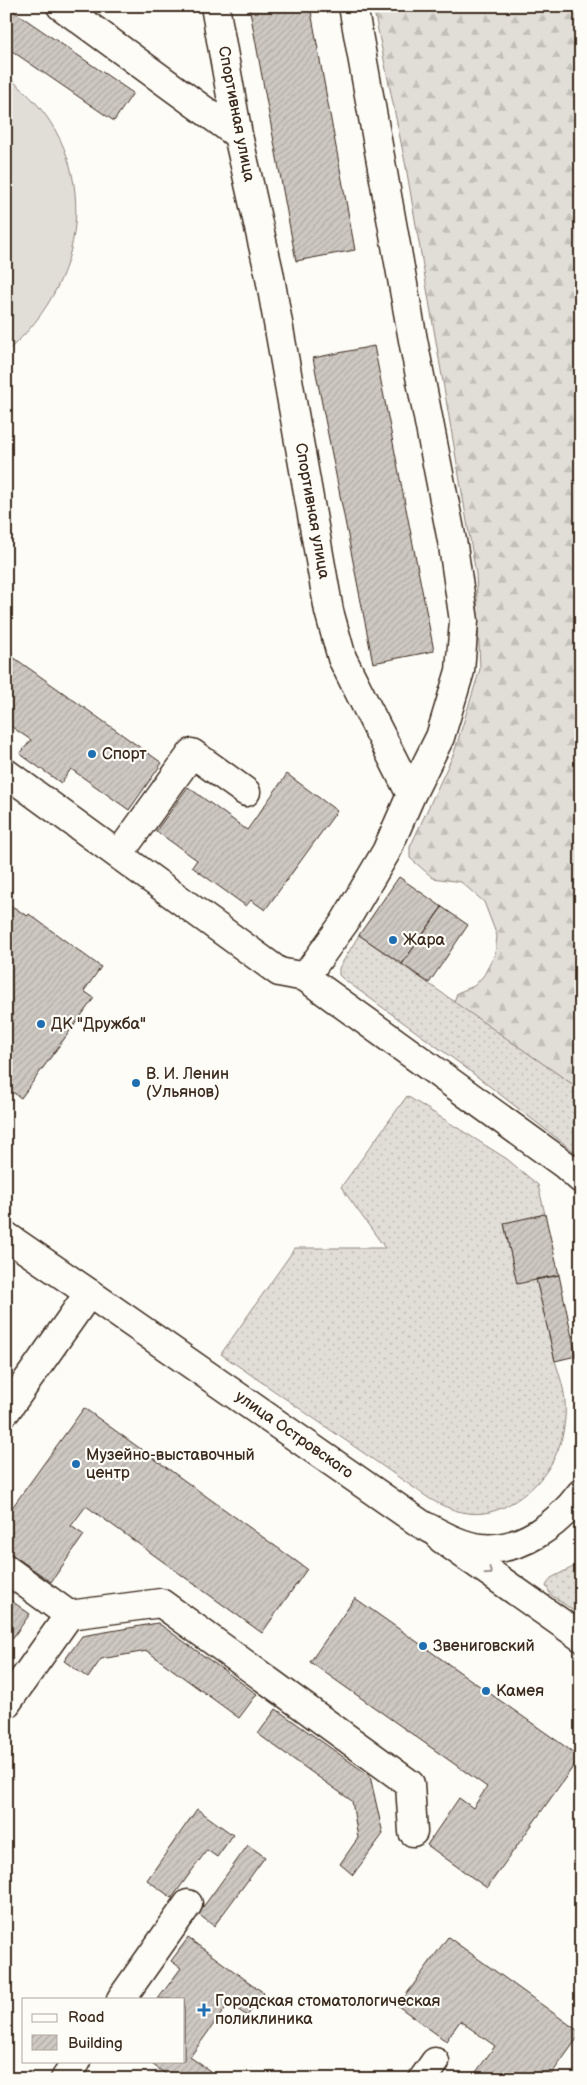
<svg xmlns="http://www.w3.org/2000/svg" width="587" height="2085" viewBox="0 0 587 2085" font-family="'Balsamiq Sans',sans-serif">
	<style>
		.grass { fill: url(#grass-dots); stroke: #8e847a }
		.forest { fill: url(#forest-firs); stroke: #8e847a }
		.pitch { fill: #e1ded7; stroke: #8e847a }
		.building { fill: url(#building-hatch); stroke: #3b2a1e }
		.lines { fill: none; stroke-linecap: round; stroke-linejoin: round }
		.minor-casing { stroke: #3b2a1e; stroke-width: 31 }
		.major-casing { stroke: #3b2a1e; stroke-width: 31 }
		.minor { stroke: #fdfcf7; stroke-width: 28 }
		.major { stroke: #fdfcf7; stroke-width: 28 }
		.oneway { stroke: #9c938a }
		.poi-dot { fill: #1f6fb2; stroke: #fdfcf7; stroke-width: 2 }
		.labels { text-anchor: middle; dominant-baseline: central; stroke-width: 4.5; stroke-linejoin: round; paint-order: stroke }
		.street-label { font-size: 16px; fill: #3b2a1e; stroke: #fdfcf7 }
		.poi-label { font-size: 16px; fill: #3b2a1e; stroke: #fdfcf7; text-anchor: start }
	</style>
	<defs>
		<pattern id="grass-dots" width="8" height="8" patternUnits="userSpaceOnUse" patternTransform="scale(1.25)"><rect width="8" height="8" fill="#e1ded7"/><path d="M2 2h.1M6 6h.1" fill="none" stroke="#c2bfb8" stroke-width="1.8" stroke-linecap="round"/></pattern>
		<pattern id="forest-firs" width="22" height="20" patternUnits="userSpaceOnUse" patternTransform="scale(1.25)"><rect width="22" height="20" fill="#e1ded7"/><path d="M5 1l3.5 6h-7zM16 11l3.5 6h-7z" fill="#c2bfb8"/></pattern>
		<pattern id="building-hatch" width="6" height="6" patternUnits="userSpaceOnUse" patternTransform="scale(1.25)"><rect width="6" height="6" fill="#cdc8c2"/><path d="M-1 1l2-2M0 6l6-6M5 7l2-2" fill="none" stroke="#b1aca6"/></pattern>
	</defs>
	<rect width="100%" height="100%" fill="#fdfcf7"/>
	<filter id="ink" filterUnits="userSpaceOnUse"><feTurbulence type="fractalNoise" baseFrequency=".02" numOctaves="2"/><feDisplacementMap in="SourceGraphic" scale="10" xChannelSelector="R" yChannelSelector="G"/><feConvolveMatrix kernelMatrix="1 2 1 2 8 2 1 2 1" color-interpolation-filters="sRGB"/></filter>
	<g filter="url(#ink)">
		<path class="grass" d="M 359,935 L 581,1090 L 581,1157 L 462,1065 L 342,978 L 339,975 L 339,968 Z
			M 407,1096 L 507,1159 L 538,1185 L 545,1214 L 504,1224 L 517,1283 L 536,1279 C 542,1305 548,1331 554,1357 C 558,1371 564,1387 565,1401 C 568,1442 550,1479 515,1501 C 485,1520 460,1516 430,1499 L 221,1354 L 295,1248 L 385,1248 L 341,1187 Z
			M 581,1563 L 581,1616 L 551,1595 L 546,1586 L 551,1578 Z"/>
		<path class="forest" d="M 373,6 L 581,6 L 581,1090 L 454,1002 L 457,993 L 474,986 L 484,975 L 495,954 L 497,936 L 484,902 L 461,882 L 433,878 L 410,858 L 410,847 L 454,753 L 480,669 L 476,574 L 406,167 Z"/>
		<path class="pitch" d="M 6,76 C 104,147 94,278 6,352 Z"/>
		<path class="building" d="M 6,6 L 133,93 L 114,121 L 6,47 Z
			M 249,6 L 310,6 L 355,250 L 296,261 Z
			M 374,346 L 434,651 L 373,663 L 313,358 Z
			M 6,652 L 162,763 L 129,810 L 71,769 L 61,783 L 20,754 L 31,740 L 6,723 Z
			M 287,774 L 337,811 L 265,910 L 251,900 L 246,906 L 192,867 L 197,860 L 156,831 L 188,787 L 247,830 Z
			M 399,877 L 442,907 L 402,964 L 359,935 Z
			M 6,902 L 27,916 L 29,914 L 101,967 L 84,991 L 94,998 L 21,1098 L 11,1091 L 6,1098 Z
			M 442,907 L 468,925 L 429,983 L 402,964 Z
			M 545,1214 L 559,1275 L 517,1284 L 504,1223 Z
			M 559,1275 L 576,1356 L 555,1361 L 536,1279 Z
			M 84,1408 L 307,1569 L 262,1633 L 86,1506 L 71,1526 L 84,1535 L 51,1582 L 6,1550 L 6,1516 Z
			M 6,1597 L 30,1614 L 6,1647 Z
			M 355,1598 L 580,1757 L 487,1888 L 427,1845 L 459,1798 L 473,1808 L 487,1787 L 310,1662 Z
			M 158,1623 L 257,1694 L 239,1718 L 147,1651 L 101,1659 L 88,1678 L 64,1661 L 82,1636 Z
			M 276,1709 L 370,1776 L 383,1834 L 353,1875 L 340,1864 L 358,1838 L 352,1801 L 258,1734 Z
			M 197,1809 L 233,1835 L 217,1857 L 207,1850 L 172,1898 L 147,1880 Z
			M 248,1845 L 265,1857 L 214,1926 L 198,1914 Z
			M 448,1937 L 581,2033 L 548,2079 L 471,2079 L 495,2046 L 460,2021 L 446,2041 L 398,2006 Z
			M 188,1938 L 264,1993 L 247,2016 L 229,2003 L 190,2057 L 210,2071 L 205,2079 L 172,2079 L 148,2061 L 184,2061 L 184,1999 L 158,1999 L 181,1968 L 171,1961 Z"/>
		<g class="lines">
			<g class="minor-casing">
				<path id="minor" d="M 61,6 L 238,135
					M 215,6 L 238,135 L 269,272 L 329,611 L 342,658 L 411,795 L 386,852 L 344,923 L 305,977
					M 353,6 L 413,340 L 453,546 L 464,621 L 460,671 L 440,737 L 411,795
					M 6,773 L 279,972 L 305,977 L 565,1165 L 581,1179
					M 119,854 L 192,753 L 246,792
					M 6,1236 L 89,1293
					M 442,1539 L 581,1637
					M 6,1569 L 69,1615 L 161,1603 L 410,1784 L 413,1832
					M 6,1704 L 69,1615
					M 121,1999 L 188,1904
					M 65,2079 L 77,2061
					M 423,2079 L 435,2062"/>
			</g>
			<g class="major-casing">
				<path id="major" d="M 6,1411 L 89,1293 L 421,1524 C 439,1533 460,1546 481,1548 C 521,1552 558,1524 581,1493"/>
			</g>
			<use href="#minor" class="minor"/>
			<use href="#major" class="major"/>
		</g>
		<defs><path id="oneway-chevron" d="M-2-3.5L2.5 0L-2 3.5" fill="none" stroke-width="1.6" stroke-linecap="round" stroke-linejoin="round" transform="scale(1.25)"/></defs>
		<use class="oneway" href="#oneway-chevron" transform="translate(489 1572) rotate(35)"/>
	</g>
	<g class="poi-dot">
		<circle cx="92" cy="754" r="5"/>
		<circle cx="393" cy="940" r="5"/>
		<circle cx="41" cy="1024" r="5"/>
		<circle cx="136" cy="1083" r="5"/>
		<circle cx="76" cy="1464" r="5"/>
		<circle cx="423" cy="1646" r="5"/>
		<circle cx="486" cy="1691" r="5"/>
		<path d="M201.5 2002.5h5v5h5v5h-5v5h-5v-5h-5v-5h5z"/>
	</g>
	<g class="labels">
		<g class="street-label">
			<text transform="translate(236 114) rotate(79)">Спортивная улица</text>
			<text transform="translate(312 511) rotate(80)">Спортивная улица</text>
			<text transform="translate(294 1435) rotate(35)">улица Островского</text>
		</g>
		<g class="poi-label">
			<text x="102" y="754">Спорт</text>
			<text x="403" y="940">Жара</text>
			<text x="51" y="1024">ДК "Дружба"</text>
			<text x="146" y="1074">В. И. Ленин<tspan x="146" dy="18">(Ульянов)</tspan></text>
			<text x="86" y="1455">Музейно-выставочный<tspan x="86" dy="18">центр</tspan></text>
			<text x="433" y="1646">Звениговский</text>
			<text x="496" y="1691">Камея</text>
			<text x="215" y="2001">Городская стоматологическая<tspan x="215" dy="18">поликлиника</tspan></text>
		</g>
	</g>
	<rect width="587" height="2085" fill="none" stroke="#fdfcf7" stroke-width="25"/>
	<rect x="12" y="12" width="562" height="2060" fill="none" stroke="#3b2a1e" stroke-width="2" filter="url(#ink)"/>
	<rect x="22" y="1998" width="162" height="65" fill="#fdfcf7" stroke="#afa8a0"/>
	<rect x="32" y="2014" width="25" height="8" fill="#fdfcf7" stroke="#afa8a0"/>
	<text x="68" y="2022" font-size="15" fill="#3b2a1e">Road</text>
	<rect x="32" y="2035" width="25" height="15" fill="url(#building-hatch)" stroke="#afa8a0"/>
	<text x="68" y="2048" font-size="15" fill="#3b2a1e">Building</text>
</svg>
